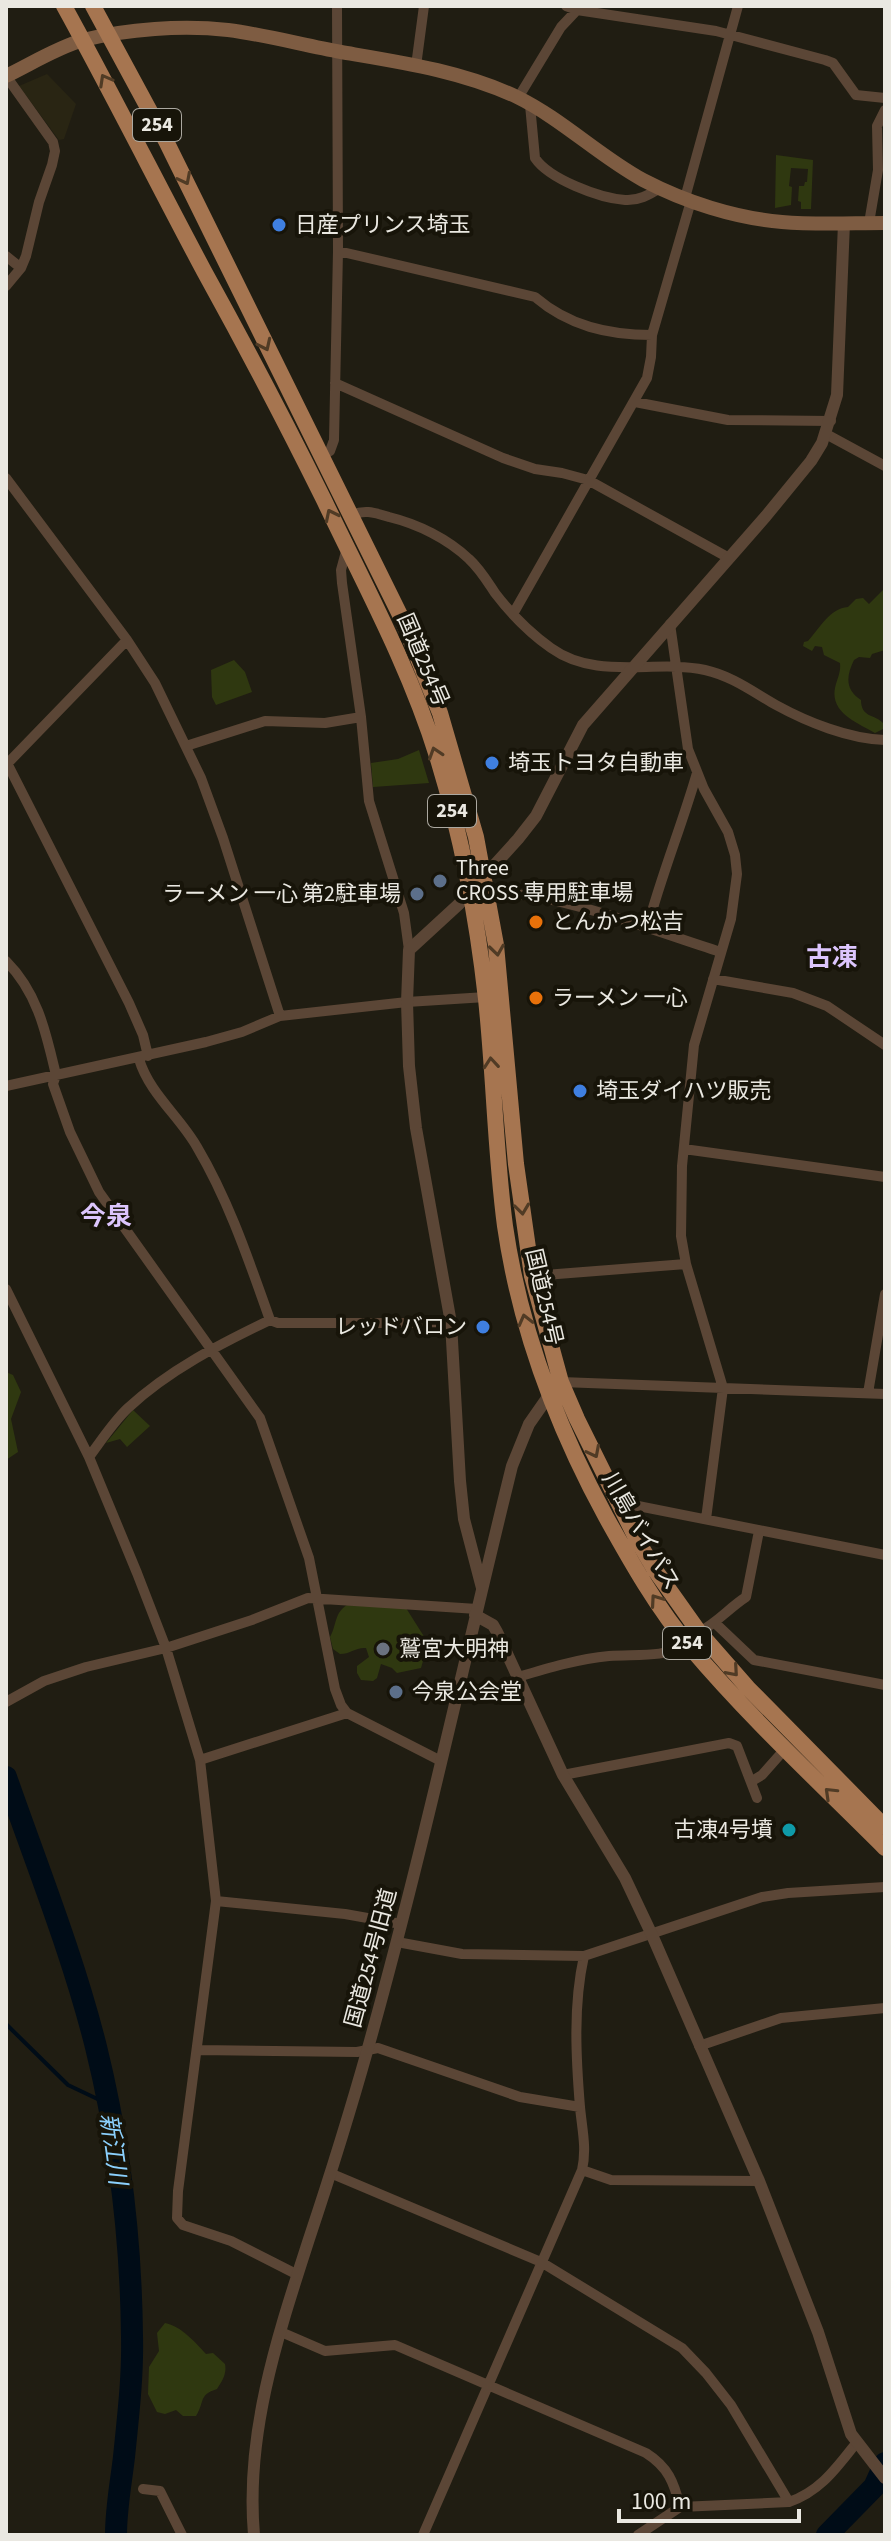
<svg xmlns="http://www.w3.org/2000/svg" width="891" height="2541" viewBox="0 0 891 2541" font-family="'Source Sans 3','Noto Sans JP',sans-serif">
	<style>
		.built { fill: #292513 }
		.green { fill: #2f3810 }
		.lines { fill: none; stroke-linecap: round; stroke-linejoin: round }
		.stream { stroke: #000c17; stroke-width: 4 }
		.river { stroke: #000c17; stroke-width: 22 }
		.minor { stroke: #5b4636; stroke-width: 10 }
		.tertiary { stroke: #5b4636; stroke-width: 12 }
		.secondary { stroke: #7e5c42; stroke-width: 14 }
		.trunk { stroke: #a67550; stroke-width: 16 }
		.oneway { stroke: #503b25 }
		.shop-dot { fill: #3f7fe0; stroke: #171409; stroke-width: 3 }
		.service-dot { fill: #5c6f8a; stroke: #171409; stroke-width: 3 }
		.food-dot { fill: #e8710a; stroke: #171409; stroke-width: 3 }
		.worship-dot { fill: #6b7280; stroke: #171409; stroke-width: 3 }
		.culture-dot { fill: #0f9aa8; stroke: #171409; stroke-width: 3 }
		.labels { text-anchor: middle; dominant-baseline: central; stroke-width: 8; stroke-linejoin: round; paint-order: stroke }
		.shield { fill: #171409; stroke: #aba8a0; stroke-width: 2 }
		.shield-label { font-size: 20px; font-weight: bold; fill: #eae8e1 }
		.poi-label { font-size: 22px; fill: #eae8e1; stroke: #171409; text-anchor: start }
		.street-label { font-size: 22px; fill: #eae8e1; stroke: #171409 }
		.water-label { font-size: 24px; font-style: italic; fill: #8bd0fd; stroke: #171409 }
		.quarter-label { font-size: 26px; font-weight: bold; fill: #dcc5fd; stroke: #171409 }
	</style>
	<rect width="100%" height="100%" fill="#201d12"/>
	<path class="built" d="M 47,74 L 76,104 L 64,139 L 59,140 L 19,86 Z"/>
	<path class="green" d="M 776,155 L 813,160 L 811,209 L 801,209 L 801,202 L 798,201 L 799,186 L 804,186 L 805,182 L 807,182 L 808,169 L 791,168 L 789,186 L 792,187 L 791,205 L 775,208 Z
		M 885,588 L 885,650 L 872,654 L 870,658 L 859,657 L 854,660 C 846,676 845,690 861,700 C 861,718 875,714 883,723 L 883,729 L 875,733 C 858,723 830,713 835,688 C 837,679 841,673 840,663 L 824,655 L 822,647 L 815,646 L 812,651 L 803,646 L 804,642 L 808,641 C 820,628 830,608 848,607 L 856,599 L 863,598 L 869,604 Z
		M 234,660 L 245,672 L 252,692 L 216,705 L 212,697 L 211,670 Z
		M 419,750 L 429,783 L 373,787 L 371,763 L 398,759 Z
		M 6,1372 L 13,1375 L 21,1392 L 11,1419 L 18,1452 L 6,1460 Z
		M 133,1410 L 150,1426 L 127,1447 L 120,1439 L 106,1443 Z
		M 347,1605 L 406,1608 L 425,1638 L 427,1647 L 421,1668 L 397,1673 L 392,1668 L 381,1664 L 377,1678 L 373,1681 L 361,1680 L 357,1673 L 357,1666 L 369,1657 L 366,1648 C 356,1647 350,1654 340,1654 L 333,1649 L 330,1637 C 337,1625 334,1613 347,1605 Z
		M 165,2323 C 181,2326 195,2342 206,2354 L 213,2353 L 225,2364 C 227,2374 222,2381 217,2389 C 198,2395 205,2402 196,2416 L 183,2416 L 176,2410 L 165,2414 L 157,2412 L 148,2394 L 149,2367 L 159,2351 L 157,2333 Z"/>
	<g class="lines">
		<path class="stream" d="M 6,2024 L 68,2085 L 108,2104"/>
		<path class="river" d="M 6,1777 C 37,1866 73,1955 96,2047 C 119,2140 131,2240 132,2336 C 133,2376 128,2417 124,2457 C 121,2483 116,2508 116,2535
			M 827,2535 L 874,2487 L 885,2463"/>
		<path class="minor" d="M 566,6 L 577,10 L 716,31 L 825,60 L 833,63 L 856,95 L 885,98
			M 416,66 L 424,6
			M 518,98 L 561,27 L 577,10
			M 530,105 L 535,158 C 549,179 599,198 625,200 C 638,201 649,195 660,188
			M 685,198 L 738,6
			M 869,223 L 878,170 L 877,126 L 885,110
			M 338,251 L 535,297 C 569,326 608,335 652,335
			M 6,256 L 21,268
			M 6,286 L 21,268 L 26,256 L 39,202 L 52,165 L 55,151 L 53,142 L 6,76
			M 335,383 L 503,458 L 535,469 L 562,473 L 588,480 L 729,558
			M 635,402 L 728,420 L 831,421
			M 826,434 L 885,466
			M 320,457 L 330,451 L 334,440 L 338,251 L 337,6
			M 6,478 L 127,640 L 155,683 L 201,778 L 223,838 L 280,1016
			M 349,516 C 364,509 373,512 389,517 C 418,524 448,539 469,559 C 480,569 487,581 495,593 C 511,614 530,633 551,648 C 597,681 655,659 705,670 C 732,676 753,692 776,705 C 807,722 849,739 885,740
			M 347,548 L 341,570 L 342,583 L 361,717 L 369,801 L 404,913 L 409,950
			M 513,614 L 647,378 L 651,357 L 652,335 L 691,201
			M 670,624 L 688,749 L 704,789 L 728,832 L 735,855 L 737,874 L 731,919 L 694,1045 L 682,1166 L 681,1236 L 686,1264 L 723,1388 L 706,1519
			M 186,746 L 265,721 L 325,723 L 361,717
			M 6,761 L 129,1003 L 143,1035 L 148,1056
			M 6,765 L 127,640
			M 488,892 C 562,893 650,930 721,952
			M 647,929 C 661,876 682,825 697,773
			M 6,961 C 38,993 46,1033 56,1075 L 53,1084 L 70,1132 L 99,1192 L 260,1418 L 309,1558 L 335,1689 L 341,1705 L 347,1713 L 441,1761
			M 713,979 L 793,993 L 827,1006 L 885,1045
			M 139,1059 C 149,1093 180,1117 197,1147 C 229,1201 249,1261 270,1320
			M 6,1086 L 206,1042 L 242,1032 L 280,1016 L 407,1002 L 486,997
			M 684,1149 L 885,1177
			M 532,1276 L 686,1264
			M 6,1289 L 89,1457 L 137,1573 L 166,1648 L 200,1760 L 216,1901 L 178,2191 L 177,2218 L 183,2225 L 231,2241 L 298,2275
			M 561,1382 L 885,1394
			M 868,1393 L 885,1294
			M 89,1457 C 101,1441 113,1422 128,1408 C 169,1370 220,1344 270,1320 L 278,1323 L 451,1323
			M 618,1502 L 885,1555
			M 715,1623 L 754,1660 L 885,1685
			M 699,1632 C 717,1623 729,1608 746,1597 L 759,1531
			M 518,1677 C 548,1668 578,1659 609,1656 C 637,1654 662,1658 688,1645
			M 6,1702 L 44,1681 L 86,1667 L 166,1648 L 252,1620 L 308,1598 L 477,1609
			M 200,1760 L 347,1713
			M 563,1775 L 729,1743 L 737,1746 L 757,1798
			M 752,1781 L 762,1775 L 785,1749
			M 216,1901 L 345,1914 L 401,1924
			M 397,1942 L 462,1954 L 584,1956 L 762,1897 L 788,1893 L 885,1887
			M 699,2046 L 781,2018 L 885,2008
			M 198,2050 L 357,2052 L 378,2048 L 520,2097 L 580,2107
			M 582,2170 L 611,2180 L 759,2181
			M 330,2173 L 541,2262 L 682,2348 L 706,2373 L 731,2405 L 789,2502
			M 281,2332 L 325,2351 L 395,2345 L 646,2453 C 668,2467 674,2482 680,2507 L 638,2535
			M 143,2489 L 160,2491 L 182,2535
			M 680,2507 L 789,2502 C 821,2491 837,2467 857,2442
			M 423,2535 L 582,2170 C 587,2148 582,2129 580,2107 C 576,2058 573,2005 584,1956"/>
		<path class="tertiary" d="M 482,1588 L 464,1519 L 460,1481 L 451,1323 L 416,1128 L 409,1066 L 407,1002 L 409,950 L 459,904 L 518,839 L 536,816 L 583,725 L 766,516 L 811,461 L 822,443 L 837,395 L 844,223
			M 475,1615 L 493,1625 L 497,1632 L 563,1775 L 625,1878 L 652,1935 L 759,2181 L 818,2332 L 851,2434 L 885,2478
			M 254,2535 C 245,2433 278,2335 309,2239 C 330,2176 350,2112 368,2048 C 422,1856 464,1660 512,1466 L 529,1424 L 552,1391"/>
		<path class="secondary" d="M 6,76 C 31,64 56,48 83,40 C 127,29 182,25 228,30 C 266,35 303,45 341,52 C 400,62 462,71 517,97 C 562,119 599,156 643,180 C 685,202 735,218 782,222 C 816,225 851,223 885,223"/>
		<path class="trunk" d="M 64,6 C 112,93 157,183 204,271 C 246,347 286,423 324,500 C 364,584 409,666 437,756 C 461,834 477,917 486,999 C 494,1074 495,1150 505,1226 C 520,1330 556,1425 606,1517 C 631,1562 657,1608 690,1647 C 750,1718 819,1782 885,1848
			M 93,6 L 166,141 L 402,619 L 440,713 L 476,837 L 496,945 L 516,1164 L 532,1276 L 561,1382 L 577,1419 L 636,1538 L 655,1570 L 699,1632 L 748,1688 L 885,1827"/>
	</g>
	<defs><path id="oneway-chevron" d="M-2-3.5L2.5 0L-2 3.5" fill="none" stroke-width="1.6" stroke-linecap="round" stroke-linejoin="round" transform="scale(2)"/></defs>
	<g class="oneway">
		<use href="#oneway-chevron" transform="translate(105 80) rotate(-119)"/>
		<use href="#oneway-chevron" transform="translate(185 179) rotate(63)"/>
		<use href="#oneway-chevron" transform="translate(265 345) rotate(65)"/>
		<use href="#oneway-chevron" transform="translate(331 515) rotate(-116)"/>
		<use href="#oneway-chevron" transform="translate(435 753) rotate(-108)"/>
		<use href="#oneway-chevron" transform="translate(497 950) rotate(82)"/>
		<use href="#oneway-chevron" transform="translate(491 1063) rotate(-95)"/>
		<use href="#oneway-chevron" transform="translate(522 1209) rotate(83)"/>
		<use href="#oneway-chevron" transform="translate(525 1320) rotate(-104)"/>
		<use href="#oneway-chevron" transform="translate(594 1452) rotate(63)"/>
		<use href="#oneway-chevron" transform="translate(656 1600) rotate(-125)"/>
		<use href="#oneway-chevron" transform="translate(733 1671) rotate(49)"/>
		<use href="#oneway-chevron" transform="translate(830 1793) rotate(-136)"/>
	</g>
	<g class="shop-dot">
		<circle cx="279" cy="225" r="8"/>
		<circle cx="492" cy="763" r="8"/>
		<circle cx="580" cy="1091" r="8"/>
		<circle cx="483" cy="1327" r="8"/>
	</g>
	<g class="service-dot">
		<circle cx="440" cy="881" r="8"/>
		<circle cx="417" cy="894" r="8"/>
		<circle cx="396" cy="1692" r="8"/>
	</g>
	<g class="food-dot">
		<circle cx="536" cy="922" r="8"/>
		<circle cx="536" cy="998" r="8"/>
	</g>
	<circle class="worship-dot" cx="383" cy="1649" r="8"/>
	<circle class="culture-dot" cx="789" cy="1830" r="8"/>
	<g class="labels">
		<g class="shield">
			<rect x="133" y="109" width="48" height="32" rx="6"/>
			<rect x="428" y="795" width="48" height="32" rx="6"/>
			<rect x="663" y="1627" width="48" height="32" rx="6"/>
		</g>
		<g class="shield-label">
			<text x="157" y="125">254</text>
			<text x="452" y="811">254</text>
			<text x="687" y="1643">254</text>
		</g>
		<g class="poi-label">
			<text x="295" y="225">日産プリンス埼玉</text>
			<text x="508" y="763">埼玉トヨタ自動車</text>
			<text x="456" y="868">Three<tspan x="456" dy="25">CROSS 専用駐車場</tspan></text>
			<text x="401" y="894" text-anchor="end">ラーメン 一心 第2駐車場</text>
			<text x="552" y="922">とんかつ松吉</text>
			<text x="552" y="998">ラーメン 一心</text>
			<text x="596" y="1091">埼玉ダイハツ販売</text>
			<text x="467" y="1327" text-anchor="end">レッドバロン</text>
			<text x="399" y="1649">鷲宮大明神</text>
			<text x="412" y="1692">今泉公会堂</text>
			<text x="773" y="1830" text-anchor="end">古凍4号墳</text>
		</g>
		<g class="street-label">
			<text transform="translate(423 660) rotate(67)">国道254号</text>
			<text transform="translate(544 1297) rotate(77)">国道254号</text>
			<text transform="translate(641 1531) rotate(60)">川島バイパス</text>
			<text transform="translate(371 1958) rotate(-75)">国道254号旧道</text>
		</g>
		<g class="water-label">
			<text transform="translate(113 2149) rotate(82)">新江川</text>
		</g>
		<g class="quarter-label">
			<text x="832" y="957">古凍</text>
			<text x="106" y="1216">今泉</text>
		</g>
	</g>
	<rect width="891" height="2541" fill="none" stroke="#eae8e1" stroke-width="16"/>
	<path d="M619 2509v12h180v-12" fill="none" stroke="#eae8e1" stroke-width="4"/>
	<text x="631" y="2509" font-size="24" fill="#eae8e1" stroke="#171409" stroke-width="6" paint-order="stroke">100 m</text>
</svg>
